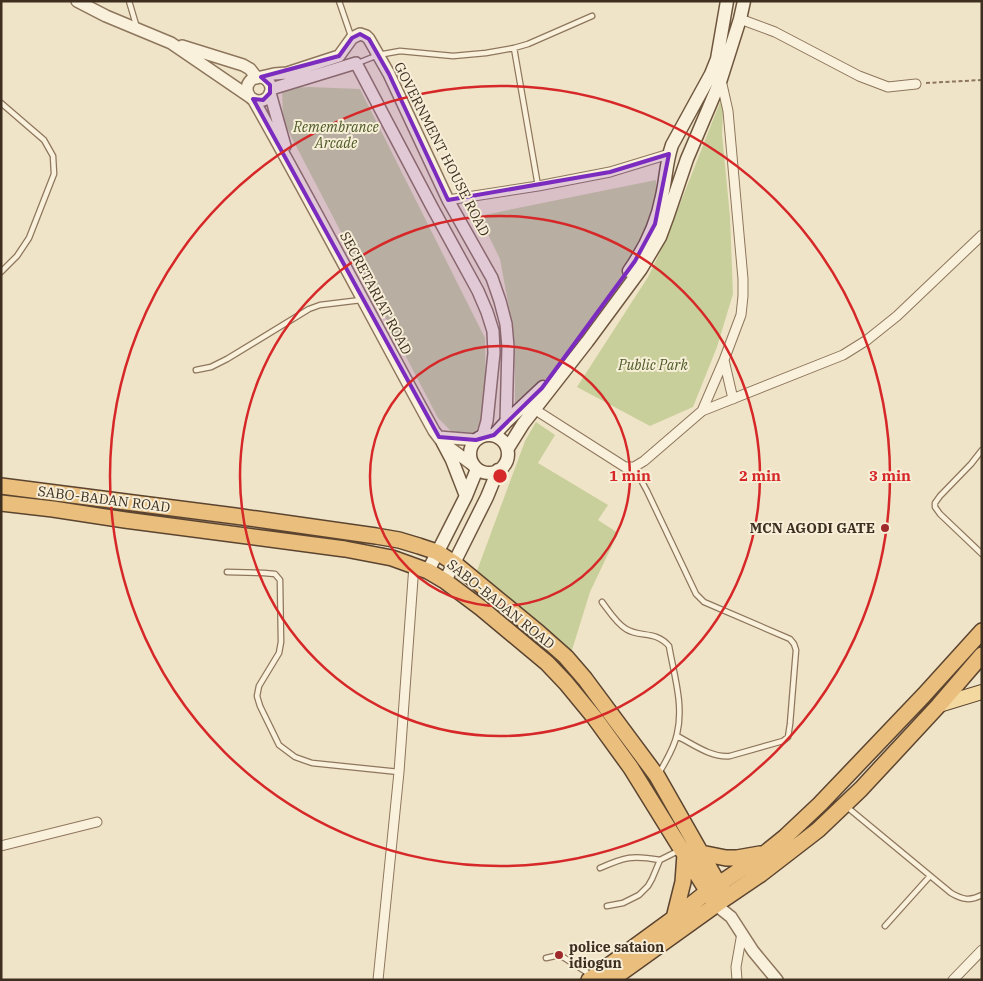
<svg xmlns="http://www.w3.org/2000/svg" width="983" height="981" viewBox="0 0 983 981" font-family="'IBM Plex Serif',serif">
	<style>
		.green { fill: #c9cf9b }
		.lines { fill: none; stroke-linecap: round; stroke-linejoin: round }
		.service-casing { stroke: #8d765c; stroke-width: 7 }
		.minor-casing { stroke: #8d765c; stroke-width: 11 }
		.tertiary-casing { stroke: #8d765c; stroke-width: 14 }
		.secondary-casing { stroke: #6f573f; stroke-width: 15 }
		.primary-casing { stroke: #5b4430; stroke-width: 16 }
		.trunk-casing { stroke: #5b4430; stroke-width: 18 }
		.path { stroke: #8d765c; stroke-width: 2; stroke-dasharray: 4 2.5; stroke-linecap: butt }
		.service { stroke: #faf1dc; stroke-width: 4.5 }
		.minor { stroke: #faf1dc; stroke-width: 9 }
		.tertiary { stroke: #faf1dc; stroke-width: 11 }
		.secondary { stroke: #faf1dc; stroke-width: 12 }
		.primary { stroke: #f3d9a0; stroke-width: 14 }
		.trunk { stroke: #eabe7c; stroke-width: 15 }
		.marked { fill: #7b2cbf; fill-opacity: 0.2; stroke: #7b2cbf; stroke-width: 4; stroke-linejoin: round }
		.ring { fill: none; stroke: #d62828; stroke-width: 2.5 }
		.poi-dot { fill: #9e2a2b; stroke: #f7eed8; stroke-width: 2 }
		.labels { text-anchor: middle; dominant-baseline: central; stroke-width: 4; stroke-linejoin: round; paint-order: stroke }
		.park-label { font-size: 14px; font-style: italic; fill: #4d5a26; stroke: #f7eed8 }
		.street-label { font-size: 14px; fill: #3d2e20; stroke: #f7eed8 }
		.poi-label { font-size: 14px; font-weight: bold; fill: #3d2e20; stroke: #f7eed8; text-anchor: end }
		.centre { fill: #d62828; stroke: #f7eed8; stroke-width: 2.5 }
		.ring-label { font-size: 15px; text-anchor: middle; font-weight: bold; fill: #d62828; stroke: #f7eed8; stroke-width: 4; stroke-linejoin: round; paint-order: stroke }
	</style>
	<rect width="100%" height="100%" fill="#f0e4c8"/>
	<path class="green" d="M 310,87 L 360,89 L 485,338 L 486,411 L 474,435 L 453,433 L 438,418 L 283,121 L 282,88 Z
		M 724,92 L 722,134 L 730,217 L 733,294 L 717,347 L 693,407 L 650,426 L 577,387 L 648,277 L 665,242 Z
		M 656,180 L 656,209 L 624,274 L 544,386 L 515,406 L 515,373 L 512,324 L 500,259 L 479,216 Z
		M 536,422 L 555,435 L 538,463 L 608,505 L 598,520 L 618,533 L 590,592 L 567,666 L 471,587 L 525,441 Z"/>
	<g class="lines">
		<g class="service-casing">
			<path id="service" d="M 129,1 L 137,28
				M 339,1 L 351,36
				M 514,48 L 538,186
				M 358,63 L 378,55 L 400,51 L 453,56 L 486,53 L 514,48 L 528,44 L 592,16
				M 1,103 L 44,140 L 53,156 L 54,174 L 29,238 L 17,256 L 1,272
				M 196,370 L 211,367 L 227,359 L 309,309 L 320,305 L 361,300
				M 982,450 L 971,464 L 940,496 L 935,503 L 935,507 L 940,514 L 982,554
				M 634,467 L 647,491 L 696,594 L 704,602 L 790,639 L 794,644 L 796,650 L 790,724 L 788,737 L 783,741 L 730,756 C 711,758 693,744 677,736
				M 227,572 L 264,573 L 275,574 L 280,580 L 281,642 L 279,653 L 259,686 L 257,696 L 260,706 L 279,745 L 295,757 L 312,763 L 399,772
				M 602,602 C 609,611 616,623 626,629 C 640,638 655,630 669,646 C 674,675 684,705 677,734 C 675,745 665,763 659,773
				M 847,807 L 951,893 C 963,900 970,901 982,895
				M 600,868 C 625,857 632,855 660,860
				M 607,906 L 623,903 L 639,895 L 648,886 L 652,879 L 660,860 L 678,851
				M 885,926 L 930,876
				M 546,958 L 555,956 L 563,957 L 591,975"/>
		</g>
		<g class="minor-casing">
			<path id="minor" d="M 740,19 L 775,32 L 859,76 L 888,87 L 916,84
				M 448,200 L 538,186 L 610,172 L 669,154
				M 724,360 L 733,399
				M 534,409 L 625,467 L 634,467 L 644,461 L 702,411 L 843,355 L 867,340 L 897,316 L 982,235
				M 702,411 L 724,360 L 741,315 L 743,296 L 743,279 L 728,111 L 721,80
				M 1,846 L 97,822
				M 378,980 L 399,772 L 414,565
				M 737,980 L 736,967 L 742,933
				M 953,980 L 982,950"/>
		</g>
		<g class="tertiary-casing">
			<path id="tertiary" d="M 77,1 L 106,16 L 171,43 L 250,97
				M 182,46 L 243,65 L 250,69 L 257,78
				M 261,77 L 274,74 L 287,73 L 339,56 L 352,38 L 360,34 L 366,36 L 369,39 L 389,74 L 448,200 L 492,278 L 500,301 L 506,324 L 508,347 L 506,422
				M247 89a12 12 0 1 1 24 0a12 12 0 1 1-24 0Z
				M 271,89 L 356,63 L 432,207 L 478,291 L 487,312 L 493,331 L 494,353 L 487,421 L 483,435
				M 270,93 L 285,146
				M 253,99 C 315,208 373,320 434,431 L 443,443 L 473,465
				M 439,437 L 476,440
				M 716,905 L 731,917 L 753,951 L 777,980"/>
		</g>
		<g class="secondary-casing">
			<path id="secondary" d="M 629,271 C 645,248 657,223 662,196 C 666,179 666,162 672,145 L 711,74 L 717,59 L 727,1
				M470 454a19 19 0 1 1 38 0a19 19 0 1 1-38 0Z
				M 494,435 L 506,422 L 543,387
				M 443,443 L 452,460 L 466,496
				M 508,448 L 523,424 L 587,342 L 641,269 L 660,237 L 667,218 L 687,159 L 721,79 L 740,19 L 744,1
				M 428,571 L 466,496 L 477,469
				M 445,581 L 487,497 L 498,470"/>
		</g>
		<g class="primary-casing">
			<path id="primary" d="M 939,705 L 982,692"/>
		</g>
		<g class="trunk-casing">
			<path id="trunk" d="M 1,486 L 235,516 L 376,536 L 399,540 L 419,546 L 437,552 L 454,563 L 539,633 L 566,657 L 585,679 L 657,776 L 719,885 L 727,897
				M 1,503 L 53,509 L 125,520 L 345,549 L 392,558 L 428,571 L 445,581 L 481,608 L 547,663 L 566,683 L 594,717 L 631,768 L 716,905
				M 701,853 L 726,858 L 737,858 L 760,854
				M 674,918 L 683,882 L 685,854
				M 589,980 L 674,918 L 707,892 L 764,854 L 785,837 L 820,804 L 924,695 L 982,631
				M 611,980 L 727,897 L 761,874 L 818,830 L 861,789 L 939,705 L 982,655"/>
		</g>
		<path class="path" d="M 926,83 L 982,80"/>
		<use href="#service" class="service"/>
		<use href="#minor" class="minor"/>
		<use href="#tertiary" class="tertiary"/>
		<use href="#secondary" class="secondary"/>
		<use href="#primary" class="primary"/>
		<use href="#trunk" class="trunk"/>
	</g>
	<path class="marked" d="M 360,34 L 369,39 L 389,74 L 448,200 L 610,172 L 669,154 L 655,224 L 635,261 L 542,388 L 494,435 L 476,440 L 439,437 L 253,99 L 263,100 L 270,93 L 270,85 L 261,77 L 339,56 L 352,38 Z"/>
	<g class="ring">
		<circle cx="500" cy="476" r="130"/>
		<circle cx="500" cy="476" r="260"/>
		<circle cx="500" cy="476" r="390"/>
	</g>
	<g class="poi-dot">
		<circle cx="885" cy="528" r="5"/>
		<circle cx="559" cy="955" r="5"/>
	</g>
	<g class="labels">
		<g class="park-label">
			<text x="336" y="127">Remembrance<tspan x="336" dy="16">Arcade</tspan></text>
			<text x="653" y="365">Public Park</text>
		</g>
		<g class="street-label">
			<text transform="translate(442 149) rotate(63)">GOVERNMENT HOUSE ROAD</text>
			<text transform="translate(376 293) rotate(62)">SECRETARIAT ROAD</text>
			<text transform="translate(104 499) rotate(7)">SABO-BADAN ROAD</text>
			<text transform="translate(501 604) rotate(39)">SABO-BADAN ROAD</text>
		</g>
		<g class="poi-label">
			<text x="875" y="528">MCN AGODI GATE</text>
			<text x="569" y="947" text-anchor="start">police sataion<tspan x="569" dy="16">idiogun</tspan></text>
		</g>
	</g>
	<circle cx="500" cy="476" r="8" class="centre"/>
	<g class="ring-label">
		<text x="630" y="481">1 min</text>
		<text x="760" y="481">2 min</text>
		<text x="890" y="481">3 min</text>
	</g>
	<rect width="983" height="981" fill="none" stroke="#3d2e20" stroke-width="5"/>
</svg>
